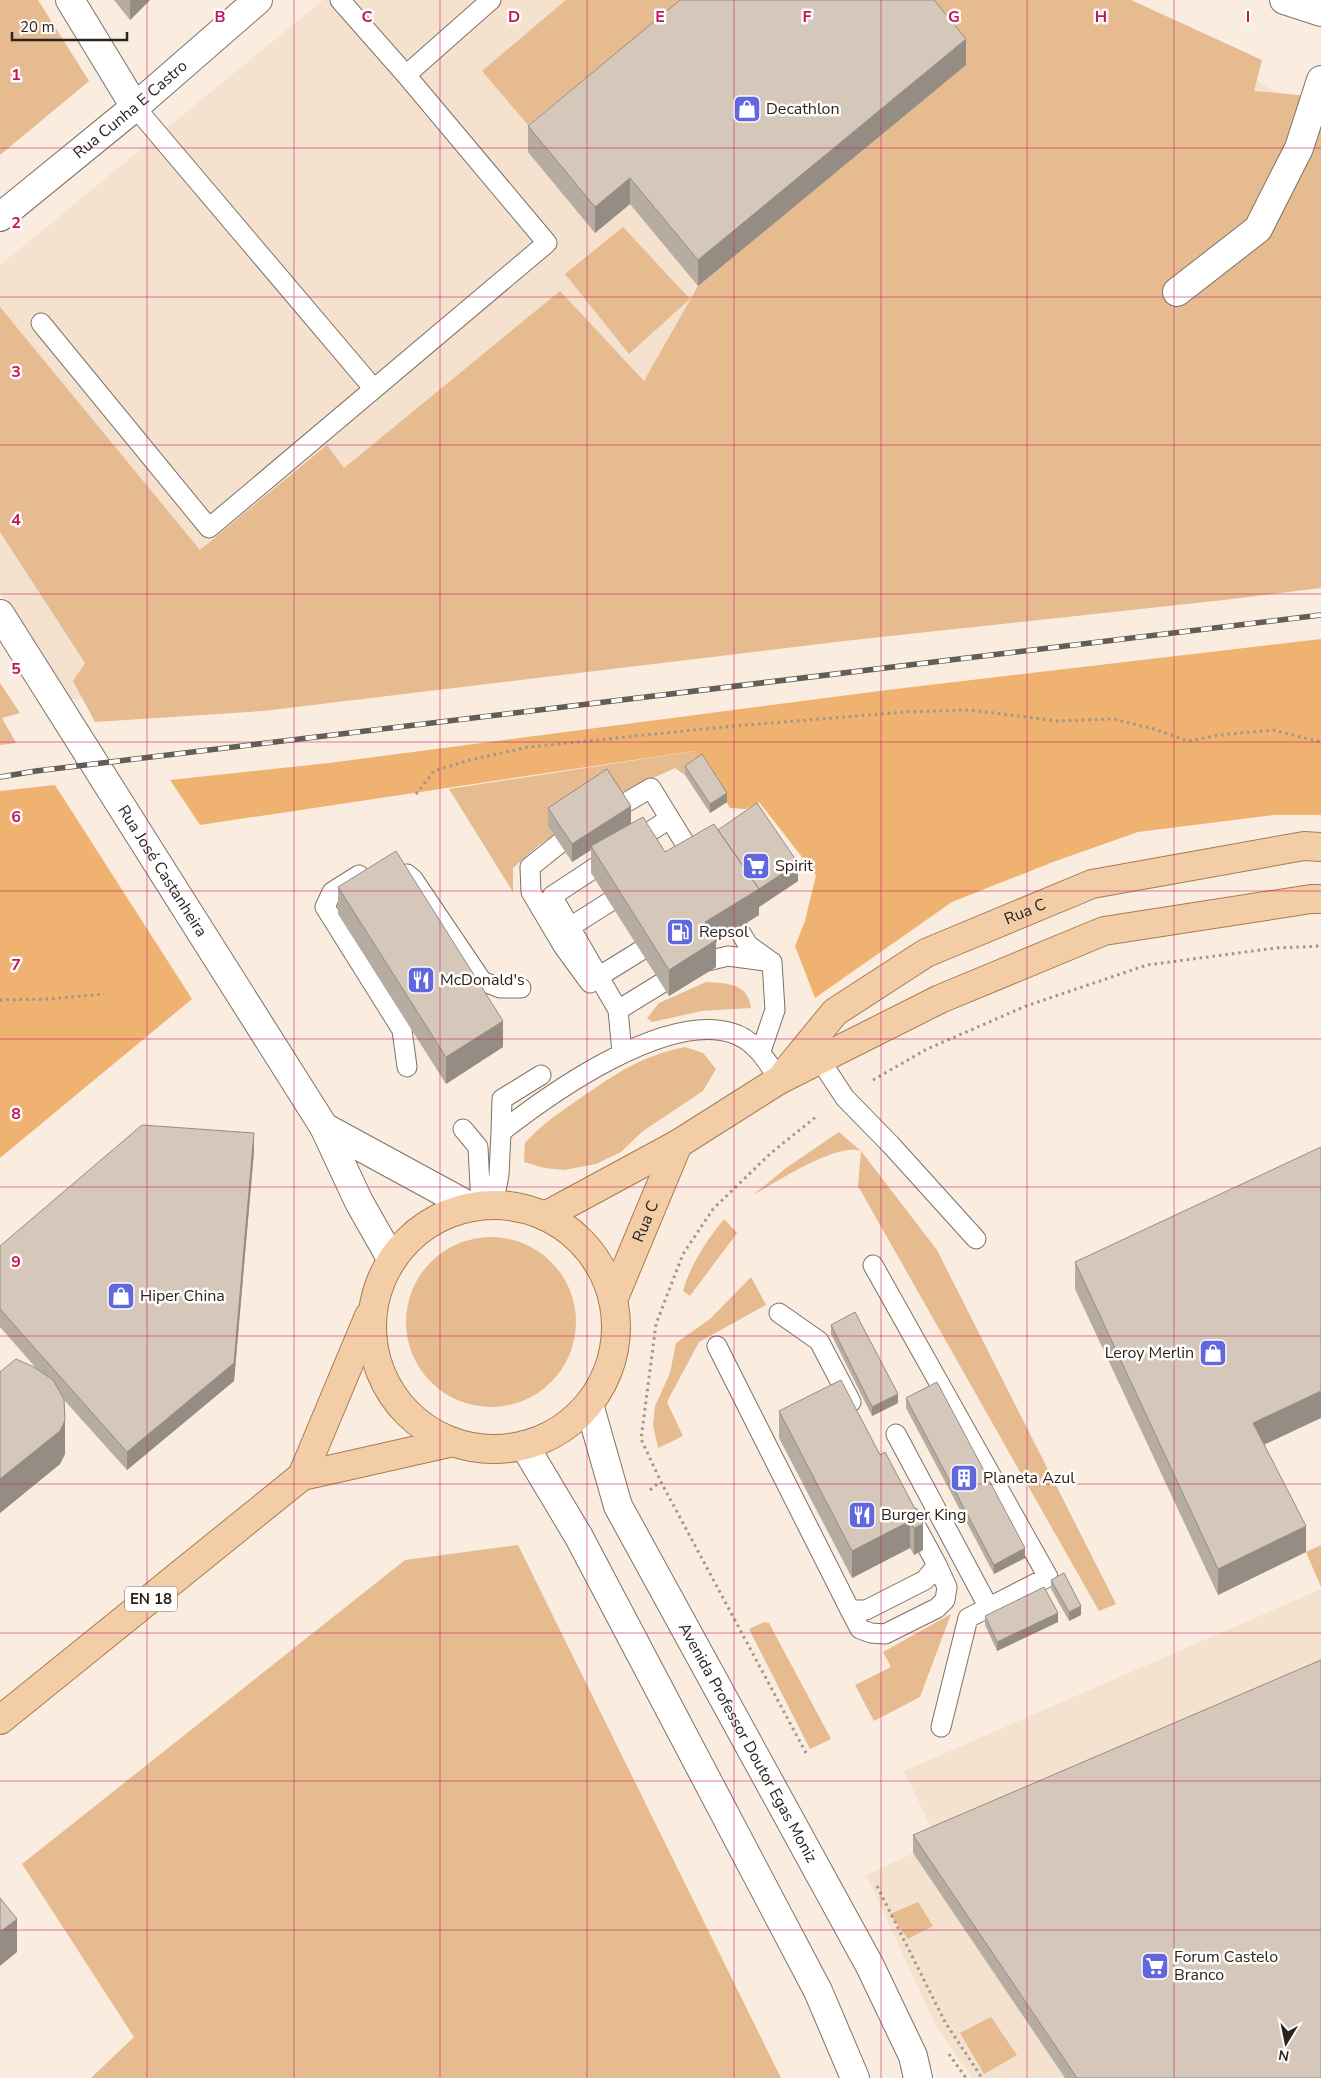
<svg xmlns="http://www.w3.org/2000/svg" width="1321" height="2078" viewBox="0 0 1321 2078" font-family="'Nunito Sans',sans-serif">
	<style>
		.built { fill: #f4e1ce }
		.green { fill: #e5bb8f }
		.forest { fill: #f0b270 }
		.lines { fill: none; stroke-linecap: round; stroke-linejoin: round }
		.service-casing { stroke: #7e7266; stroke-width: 21 }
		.minor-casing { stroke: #7e7266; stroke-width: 30 }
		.secondary-casing { stroke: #7e7266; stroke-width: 30 }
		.primary-casing { stroke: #a67c50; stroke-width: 30 }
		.path { stroke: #9f968c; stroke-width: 3; stroke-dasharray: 2.5 4; stroke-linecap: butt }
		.service { stroke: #fff; stroke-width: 19 }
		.minor { stroke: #fff; stroke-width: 28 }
		.secondary { stroke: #fff; stroke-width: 28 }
		.primary { stroke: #f2cda6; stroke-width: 28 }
		.rail-casing { stroke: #645d56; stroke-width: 5.5 }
		.rail { stroke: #fffcf9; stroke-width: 4; stroke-dasharray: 11; stroke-linecap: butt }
		.wall { fill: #b7aca1 }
		.shaded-wall { fill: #958c83 }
		.building { fill: #d5c8bb; stroke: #958c83 }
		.grid { fill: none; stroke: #c2185b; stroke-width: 1; stroke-opacity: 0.55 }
		.labels { text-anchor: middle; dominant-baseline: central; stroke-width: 5; stroke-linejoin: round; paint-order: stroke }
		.shield { fill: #fffcf9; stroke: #696560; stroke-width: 1 }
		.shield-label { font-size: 15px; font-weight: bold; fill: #29241f }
		.street-label { font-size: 16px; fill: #29241f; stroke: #fffcf9 }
		.poi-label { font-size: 16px; fill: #29241f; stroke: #fffcf9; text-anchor: start }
		.grid-label { font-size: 16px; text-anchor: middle; font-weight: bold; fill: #c2185b; stroke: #fffcf9; stroke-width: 5; stroke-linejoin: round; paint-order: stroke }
	</style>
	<rect width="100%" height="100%" fill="#faede0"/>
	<path class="built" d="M 323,0 L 1108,0 L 1243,72 L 1315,116 L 1321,241 L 1321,545 L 68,700 L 0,592 L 0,265 Z
		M 1321,1589 L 1321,2078 L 972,2078 L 936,2026 L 866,1875 L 938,1842 L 904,1771 Z"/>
	<path class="green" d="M 0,0 L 38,0 L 89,81 L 0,155 Z
		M 566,0 L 681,0 L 528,125 L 482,71 Z
		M 912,0 L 1131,0 L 1262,60 L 1254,91 L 1321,97 L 1321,588 L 1224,600 L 844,641 L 263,711 L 95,722 L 73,681 L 85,663 L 0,532 L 0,307 L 200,550 L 327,445 L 344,468 L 560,291 L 644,381 L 698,286 L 966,65 Z
		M 623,227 L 690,299 L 629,354 L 565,274 Z
		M 0,683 L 20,713 L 2,718 L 16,743 L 0,745 Z
		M 695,751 L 702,764 L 685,775 L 675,768 L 548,826 L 554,835 L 539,845 L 513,868 L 513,892 L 449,789 Z
		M 706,982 C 725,983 749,983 751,1008 L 702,1011 L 652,1022 L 647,1018 L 659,1003 Z
		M 685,1047 L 703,1053 L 716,1069 L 703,1091 L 643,1131 L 621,1152 L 596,1164 L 564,1170 L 544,1168 L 524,1162 L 525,1143 C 541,1125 559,1113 579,1099 C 616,1074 640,1056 685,1047 Z
		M 839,1132 L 861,1151 L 937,1250 L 1116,1604 L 1099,1611 L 858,1186 L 861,1151 C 837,1142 775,1183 753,1195 L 786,1168 Z
		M 724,1219 L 737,1233 L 690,1296 L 683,1291 C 690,1265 707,1240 724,1219 Z
		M406 1322a85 85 0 1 1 170 0a85 85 0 1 1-170 0Z
		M 751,1277 L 766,1305 L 699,1342 L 667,1402 L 683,1436 L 658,1448 L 653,1425 L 655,1406 L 670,1373 L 676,1343 L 710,1319 Z
		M 518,1545 L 781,2078 L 91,2078 L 134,2037 L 22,1864 L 405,1560 Z
		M 1321,1545 L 1321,1587 L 1306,1552 Z
		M 951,1614 L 920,1697 L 874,1721 L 855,1685 L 891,1667 L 883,1652 Z
		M 764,1622 L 769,1623 L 831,1739 L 810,1749 L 749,1629 Z
		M 918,1902 L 933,1926 L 908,1939 L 890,1914 Z
		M 991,2017 L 1017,2055 L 984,2074 L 960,2033 Z"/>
	<path class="forest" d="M 1321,639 L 1321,815 L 1273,815 L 1138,832 L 1053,862 L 952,902 L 815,998 L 795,946 L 805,921 L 816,875 L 759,802 L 746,809 L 730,808 L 694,751 L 200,825 L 170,780 L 329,763 L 887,690 Z
		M 55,785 L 192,999 L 0,1158 L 0,791 Z"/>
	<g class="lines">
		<g class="service-casing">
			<path id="service" d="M 406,75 L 491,0
				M 135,107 L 374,389
				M 41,323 L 209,528 L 547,243 L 406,75 L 340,0
				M 620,806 L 651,788 L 697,863
				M 560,843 L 530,867 L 531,892 L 563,946 L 590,983
				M 407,874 L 413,879 L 482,981 L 500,988 L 521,988
				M 359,875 L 332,892 L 325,907 L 402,1030 L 407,1067
				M 725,907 L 748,945 L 769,960
				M 570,927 L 630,889
				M 598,977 L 661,938
				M 618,1010 L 552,896 L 669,819
				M 622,1053 L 618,1010 L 691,965 L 728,956 L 772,962 L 775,1010 L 761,1051
				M 820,1060 L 845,1098 L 891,1145 L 976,1239
				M 463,1129 L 478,1147 L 481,1206
				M 501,1132 L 502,1099 L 541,1075
				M 493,1205 L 499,1175 L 501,1132 C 552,1092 665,1012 732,1033 C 754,1039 768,1062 779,1080
				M 873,1265 L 1048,1577 L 968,1618 L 941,1727
				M 779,1313 L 819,1341 L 851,1402
				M 717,1346 L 850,1610 L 866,1610 L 925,1580 L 937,1565 L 911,1517
				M 896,1434 L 989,1608
				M 850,1610 L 860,1629 L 871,1633 L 885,1634 L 937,1608 L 945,1600 L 947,1587 L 937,1565"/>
		</g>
		<g class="minor-casing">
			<g id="minor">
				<path d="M 70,0 L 135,107"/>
				<path d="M 1284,0 L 1321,12"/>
				<path id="s1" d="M 0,217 L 135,107 L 258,0"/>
				<path d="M 1177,292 L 1258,229 L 1299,148 L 1321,80"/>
				<path id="s2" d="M 0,614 L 324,1127 L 359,1202 L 392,1260"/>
				<path d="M 324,1127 L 471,1207"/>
			</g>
		</g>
		<g class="secondary-casing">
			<g id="secondary">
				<path id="s3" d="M 589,1404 L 618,1506 L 870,1966 L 913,2056 L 918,2078"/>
				<path d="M 524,1445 L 579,1537 L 818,1991 L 855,2078"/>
			</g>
		</g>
		<g class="primary-casing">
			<g id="primary">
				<path id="s4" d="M 784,1074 L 835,1012 L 926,953 L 1092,884 L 1304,846 L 1321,847"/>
				<circle cx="494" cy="1327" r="122"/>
				<path d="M 545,1216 L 678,1144 L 779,1080 L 940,999 L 1104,931 L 1311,899 L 1321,899"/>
				<path id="s5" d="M 613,1300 L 678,1144"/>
				<path d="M 302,1476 L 369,1316"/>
				<path d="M 0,1720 L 302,1476 L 453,1442"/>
			</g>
		</g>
		<path class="path" d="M 416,794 L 434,771 L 470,760 L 529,747 L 723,727 L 905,712 L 970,710 L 1057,721 L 1113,719 L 1154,729 L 1188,741 L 1220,735 L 1273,730 L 1321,742
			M 0,1000 L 50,999 L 104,994
			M 873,1080 L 927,1049 L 1026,1006 L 1147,965 L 1276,948 L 1321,946
			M 650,1490 L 660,1482
			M 806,1753 L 661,1482 L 641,1439 L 656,1324 L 683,1254 L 713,1209 L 771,1153 L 817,1116
			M 877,1886 L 945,2022 L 982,2078
			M 949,2054 L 966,2078"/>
		<use href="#service" class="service"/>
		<use href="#minor" class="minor"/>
		<use href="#secondary" class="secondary"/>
		<use href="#primary" class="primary"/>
		<g class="rail-casing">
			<path id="rail" d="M 0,777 L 36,771 L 1321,615"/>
		</g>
		<use href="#rail" class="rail"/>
	</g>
	<path class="wall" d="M 114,0 L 150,0 L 130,20 Z
		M 966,65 L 698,286 L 630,204 L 595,233 L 528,152 L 528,126 Z
		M 685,766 L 727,802 L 710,813 L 685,775 Z
		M 548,808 L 631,823 L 665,852 L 718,830 L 798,881 L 759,907 L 759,915 L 716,942 L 716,967 L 669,996 L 591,873 L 591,850 L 572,862 L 548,826 Z
		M 338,887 L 503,1047 L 446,1084 L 338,914 Z
		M 254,1151 L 234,1381 L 127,1470 L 64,1400 L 65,1454 L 60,1464 L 0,1513 L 0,1372 L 36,1368 L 0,1327 L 0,1246 Z
		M 1075,1262 L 1264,1444 L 1306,1552 L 1218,1595 L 1075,1289 Z
		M 831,1325 L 898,1403 L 872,1416 L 831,1334 Z
		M 906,1398 L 1025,1558 L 994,1574 L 906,1408 Z
		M 779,1411 L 880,1455 L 885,1452 L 923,1550 L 914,1555 L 910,1548 L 852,1578 L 779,1438 Z
		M 1051,1580 L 1081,1615 L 1069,1621 L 1051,1589 Z
		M 985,1616 L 1058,1622 L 997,1651 L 985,1625 Z
		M 913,1835 L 1321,2078 L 1065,2078 L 913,1853 Z"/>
	<path class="shaded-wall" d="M 132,0 L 150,0 L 130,20 L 130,1 Z
		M 966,39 L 966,65 L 698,286 L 698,260 Z
		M 630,178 L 630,204 L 595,233 L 595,207 Z
		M 727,793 L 727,802 L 710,813 L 710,804 Z
		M 631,806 L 631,824 L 591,846 L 591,850 L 572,862 L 572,844 Z
		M 798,863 L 798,881 L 759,907 L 759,915 L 716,942 L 716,967 L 669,996 L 669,970 L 705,922 Z
		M 503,1021 L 503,1047 L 446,1084 L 446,1057 Z
		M 254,1133 L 254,1151 L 234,1381 L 127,1470 L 127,1452 Z
		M 1321,1391 L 1321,1418 L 1253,1450 L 1253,1423 Z
		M 898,1394 L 898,1403 L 872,1416 L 872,1407 Z
		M 65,1420 L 65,1454 L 60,1464 L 0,1513 L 0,1479 Z
		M 910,1521 L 910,1548 L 852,1578 L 852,1551 Z
		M 923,1524 L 923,1550 L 914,1555 L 914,1528 Z
		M 1306,1526 L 1306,1552 L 1218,1595 L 1218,1569 Z
		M 1025,1548 L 1025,1558 L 994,1574 L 994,1565 Z
		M 1081,1606 L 1081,1615 L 1069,1621 L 1069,1612 Z
		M 1058,1613 L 1058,1622 L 997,1651 L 997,1642 Z
		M 17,1919 L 17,1952 L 0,1966 L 0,1932 Z"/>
	<path class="building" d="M 680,0 L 934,0 L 966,39 L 698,260 L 630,178 L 595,207 L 528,126 Z
		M 702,754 L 727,793 L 710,804 L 685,766 Z
		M 607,769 L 631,806 L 572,844 L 548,808 Z
		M 757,803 L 798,863 L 759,889 L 718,830 Z
		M 643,817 L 665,852 L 714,824 L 759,889 L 705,922 L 716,940 L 669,970 L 591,846 Z
		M 396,851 L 503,1021 L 446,1057 L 338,887 Z
		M 142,1125 L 254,1133 L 234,1363 L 127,1452 L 0,1309 L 0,1246 Z
		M 1321,1147 L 1321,1391 L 1253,1423 L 1306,1526 L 1218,1569 L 1075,1262 Z
		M 855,1312 L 898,1394 L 872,1407 L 831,1325 Z
		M 16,1359 L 34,1367 L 53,1380 L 64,1399 L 65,1420 L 60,1431 L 0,1479 L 0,1372 Z
		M 841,1380 L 880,1455 L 885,1452 L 923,1524 L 914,1528 L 910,1521 L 852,1551 L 779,1411 Z
		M 937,1382 L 1025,1548 L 994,1565 L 906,1398 Z
		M 1064,1573 L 1081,1606 L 1069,1612 L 1051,1580 Z
		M 1044,1587 L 1058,1613 L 997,1642 L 985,1616 Z
		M 1321,1660 L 1321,2078 L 1077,2078 L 913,1835 Z
		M 0,1898 L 17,1919 L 0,1932 Z"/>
	<path class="grid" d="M 147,0 L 147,2078M 294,0 L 294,2078M 440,0 L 440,2078M 587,0 L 587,2078M 734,0 L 734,2078M 881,0 L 881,2078M 1027,0 L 1027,2078M 1174,0 L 1174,2078M 0,148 L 1321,148M 0,297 L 1321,297M 0,445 L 1321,445M 0,594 L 1321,594M 0,742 L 1321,742M 0,891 L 1321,891M 0,1039 L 1321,1039M 0,1187 L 1321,1187M 0,1336 L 1321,1336M 0,1484 L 1321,1484M 0,1633 L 1321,1633M 0,1781 L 1321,1781M 0,1930 L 1321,1930"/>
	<defs>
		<g id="shop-square" transform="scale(1.4375)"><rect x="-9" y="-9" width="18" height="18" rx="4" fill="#6167df" stroke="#fffcf9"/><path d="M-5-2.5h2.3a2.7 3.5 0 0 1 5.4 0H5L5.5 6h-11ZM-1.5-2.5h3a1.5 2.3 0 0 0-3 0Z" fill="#fff"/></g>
		<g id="supermarket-square" transform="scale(1.4375)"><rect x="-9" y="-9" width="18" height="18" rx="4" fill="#6167df" stroke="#fffcf9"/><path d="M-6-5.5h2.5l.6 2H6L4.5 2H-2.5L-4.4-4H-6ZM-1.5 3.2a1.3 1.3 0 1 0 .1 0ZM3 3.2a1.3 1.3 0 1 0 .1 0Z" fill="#fff"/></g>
		<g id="fuel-square" transform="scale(1.4375)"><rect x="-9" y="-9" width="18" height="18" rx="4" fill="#6167df" stroke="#fffcf9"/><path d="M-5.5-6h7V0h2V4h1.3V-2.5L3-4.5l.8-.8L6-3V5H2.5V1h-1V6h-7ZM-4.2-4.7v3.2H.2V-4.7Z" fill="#fff"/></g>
		<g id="restaurant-square" transform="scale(1.4375)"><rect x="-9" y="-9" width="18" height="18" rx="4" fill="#6167df" stroke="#fffcf9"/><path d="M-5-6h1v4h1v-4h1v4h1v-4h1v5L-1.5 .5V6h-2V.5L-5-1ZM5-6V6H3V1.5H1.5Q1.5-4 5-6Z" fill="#fff"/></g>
		<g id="building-square" transform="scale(1.4375)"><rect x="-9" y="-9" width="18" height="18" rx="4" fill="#6167df" stroke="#fffcf9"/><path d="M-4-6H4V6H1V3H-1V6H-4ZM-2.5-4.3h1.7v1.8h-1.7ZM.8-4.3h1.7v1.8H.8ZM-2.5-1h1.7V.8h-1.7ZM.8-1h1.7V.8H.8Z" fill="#fff"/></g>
	</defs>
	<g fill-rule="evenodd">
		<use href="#shop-square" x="747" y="109"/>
		<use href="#supermarket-square" x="756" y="866"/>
		<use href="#fuel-square" x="680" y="932"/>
		<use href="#restaurant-square" x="421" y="980"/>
		<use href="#shop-square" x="121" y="1296"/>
		<use href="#shop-square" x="1213" y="1353"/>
		<use href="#building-square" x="964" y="1478"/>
		<use href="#restaurant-square" x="862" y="1515"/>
		<use href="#supermarket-square" x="1155" y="1966"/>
	</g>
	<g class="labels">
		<rect class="shield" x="125" y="1586.5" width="52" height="25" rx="4"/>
		<g class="shield-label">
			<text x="151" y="1599">EN 18</text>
		</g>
		<g class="street-label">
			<text stroke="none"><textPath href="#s1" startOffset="169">Rua Cunha E Castro</textPath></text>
			<text stroke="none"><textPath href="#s2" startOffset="304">Rua José Castanheira</textPath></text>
			<text stroke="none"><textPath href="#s4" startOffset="296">Rua C</textPath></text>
			<text stroke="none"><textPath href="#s5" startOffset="85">Rua C</textPath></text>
			<text stroke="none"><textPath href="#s3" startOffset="376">Avenida Professor Doutor Egas Moniz</textPath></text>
		</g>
		<g class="poi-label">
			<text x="766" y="109">Decathlon</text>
			<text x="775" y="866">Spirit</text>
			<text x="699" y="932">Repsol</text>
			<text x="440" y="980">McDonald's</text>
			<text x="140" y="1296">Hiper China</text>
			<text x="1194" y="1353" text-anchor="end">Leroy Merlin</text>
			<text x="983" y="1478">Planeta Azul</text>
			<text x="881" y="1515">Burger King</text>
			<text x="1174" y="1957">Forum Castelo<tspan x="1174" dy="18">Branco</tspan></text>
		</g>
	</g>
	<g class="grid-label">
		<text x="220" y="22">B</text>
		<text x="367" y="22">C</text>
		<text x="514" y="22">D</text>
		<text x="660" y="22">E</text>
		<text x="807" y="22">F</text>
		<text x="954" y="22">G</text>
		<text x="1101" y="22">H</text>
		<text x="1248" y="22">I</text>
		<text x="16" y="80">1</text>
		<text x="16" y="228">2</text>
		<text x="16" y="377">3</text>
		<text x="16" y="525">4</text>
		<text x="16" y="674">5</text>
		<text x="16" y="822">6</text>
		<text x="16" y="970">7</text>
		<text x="16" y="1119">8</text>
		<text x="16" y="1267">9</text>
	</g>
	<g transform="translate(1286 2043) rotate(190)" stroke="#fffcf9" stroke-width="4" paint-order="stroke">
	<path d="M0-4L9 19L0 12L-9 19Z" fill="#29241f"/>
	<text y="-8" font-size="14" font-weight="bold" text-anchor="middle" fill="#29241f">N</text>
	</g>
	<path d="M12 32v8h115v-8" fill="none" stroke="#29241f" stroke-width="2.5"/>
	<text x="20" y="32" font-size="15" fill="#29241f" stroke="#fffcf9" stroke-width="4" paint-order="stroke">20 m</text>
</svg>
